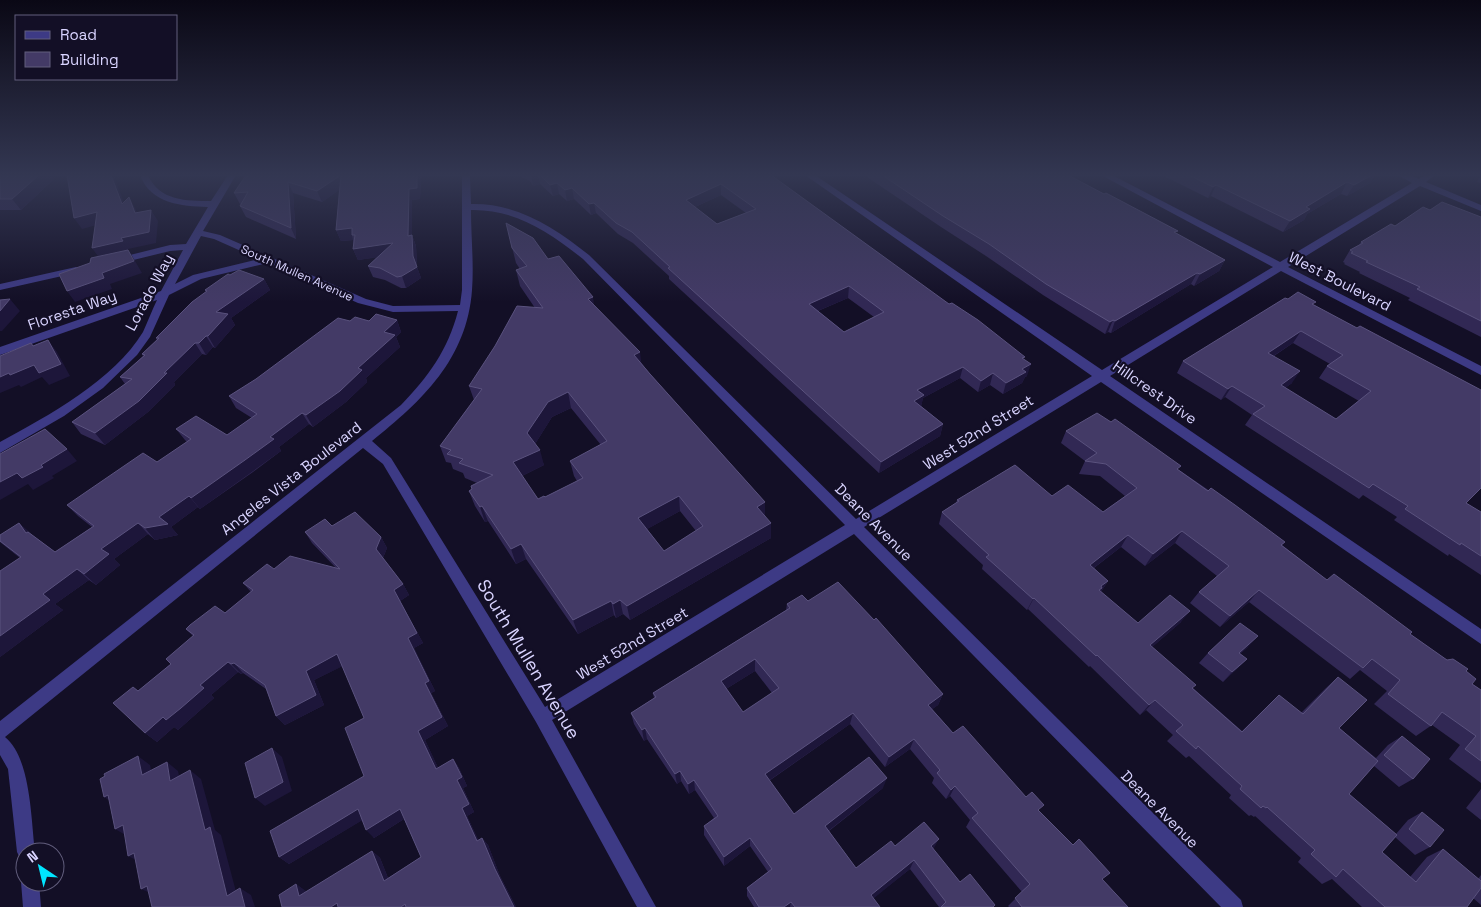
<svg xmlns="http://www.w3.org/2000/svg" width="1481" height="907" viewBox="0 0 1481 907" font-family="'Space Grotesk',sans-serif">
	<style>
		.lines { fill: none; stroke-linecap: round; stroke-linejoin: round }
		.minor { fill: #3d3a85; fill-rule: evenodd }
		.wall { fill: #312854; fill-rule: evenodd }
		.shaded-wall { fill: #1d163a }
		.building { fill: #433a66; stroke: #5a527e; fill-rule: evenodd }
		.labels { text-anchor: middle; dominant-baseline: central; stroke-width: 4.5; stroke-linejoin: round; paint-order: stroke }
		.far-street-label { font-size: 12px; fill: #d9d4ff; stroke: #130f26 }
		.street-label { font-size: 15px; fill: #d9d4ff; stroke: #130f26 }
		.near-street-label { font-size: 18px; fill: #d9d4ff; stroke: #130f26 }
	</style>
	<rect width="100%" height="100%" fill="#130f26"/>
	<g class="lines">
		<path class="minor" d="M 140,175 L 148,175 C 159,201 187,201 211,201 L 228,175 L 236,175 L 203,231 L 220,235 L 366,299 L 393,306 L 460,305 L 462,290 L 462,175 L 470,175 L 471,204 C 517,203 554,227 589,255 L 856,519 L 1092,376 L 805,175 L 815,175 L 1102,370 L 1273,267 L 1101,175 L 1112,175 L 1280,262 L 1412,183 L 1398,175 L 1410,175 L 1419,179 L 1425,175 L 1435,175 L 1426,182 L 1481,205 L 1481,211 L 1420,186 L 1288,267 L 1481,366 L 1481,375 L 1281,271 L 1110,376 L 1481,629 L 1481,644 L 1101,382 L 864,527 L 1241,900 L 1243,907 L 1221,907 L 854,534 L 552,720 L 656,907 L 637,907 L 536,722 L 383,464 L 363,448 L 5,737 C 31,758 31,820 35,852 L 25,852 L 25,861 L 20,858 L 17,852 L 8,769 L 0,755 L 0,721 L 401,405 C 428,377 448,350 458,311 L 393,312 L 358,303 L 268,263 L 201,279 L 169,295 L 150,337 L 137,355 L 103,388 L 64,416 L 0,453 L 0,442 C 48,416 114,380 143,332 C 148,321 152,310 157,300 L 0,355 L 0,347 L 161,291 L 183,250 L 170,251 L 117,264 L 112,261 L 114,259 L 170,245 L 186,244 L 208,207 C 181,206 151,204 140,175 ZM 471,210 C 515,209 549,232 583,259 L 845,525 L 545,707 L 391,458 L 372,441 C 422,401 467,359 472,290 C 474,264 471,236 471,210 ZM 201,236 L 214,239 L 259,259 L 193,275 L 175,284 Z
			M 76,267 L 81,270 L 80,272 L 0,290 L 0,284 Z
			M 25,875 L 25,882 L 39,882 L 41,907 L 23,907 L 21,882 Z"/>
	</g>
	<path class="wall" d="M 0,175 L 53,180 L 21,210 L 0,210 Z
		M 246,175 L 424,176 L 421,178 L 420,199 L 412,200 L 412,235 L 416,246 L 417,267 L 421,278 L 406,288 L 401,288 L 385,280 L 373,277 L 368,266 L 377,257 L 358,260 L 353,249 L 353,240 L 341,241 L 336,230 L 339,190 L 322,202 L 293,193 L 296,239 L 246,217 L 240,206 L 241,204 L 240,204 L 234,193 Z
		M 522,175 L 771,175 L 1024,359 L 1027,376 L 1025,377 L 1022,383 L 1003,394 L 990,385 L 978,392 L 960,378 L 923,398 L 921,406 L 943,424 L 940,436 L 879,473 L 669,279 L 669,276 L 633,243 L 618,234 L 596,213 L 591,215 L 574,199 L 567,201 L 559,194 L 553,196 L 540,184 L 533,186 L 530,181 L 523,178 ZM 721,195 L 746,213 L 717,224 L 695,207 ZM 848,298 L 874,317 L 844,332 L 818,311 Z
		M 864,175 L 1068,175 L 1225,260 L 1219,271 L 1194,286 L 1191,284 L 1111,333 L 1108,332 L 1105,334 L 1043,295 L 986,256 L 941,227 Z
		M 1162,175 L 1375,175 L 1370,183 L 1347,196 L 1341,194 L 1307,214 L 1304,220 L 1283,232 L 1211,196 L 1208,198 Z
		M 1481,175 L 1481,183 L 1477,182 Z
		M 1430,210 L 1481,217 L 1481,337 L 1408,300 L 1410,298 L 1359,273 L 1360,272 L 1344,264 L 1345,263 L 1343,262 L 1350,250 L 1359,245 L 1361,242 Z
		M 506,223 L 548,259 L 594,305 L 650,374 L 765,502 L 765,515 L 771,538 L 630,620 L 623,614 L 616,618 L 614,615 L 578,634 L 526,559 L 516,564 L 488,521 L 485,522 L 475,506 L 469,491 L 472,489 L 477,483 L 465,478 L 463,473 L 453,469 L 451,463 L 446,462 L 440,446 L 474,400 L 469,386 L 535,308 L 520,286 L 516,270 L 520,269 L 516,263 ZM 571,408 L 601,445 L 570,461 L 574,476 L 577,481 L 545,497 L 538,499 L 522,476 L 544,465 L 535,444 L 552,417 ZM 680,511 L 696,531 L 664,551 L 647,529 Z
		M 230,275 L 264,279 L 270,290 L 231,318 L 235,325 L 215,348 L 213,347 L 206,355 L 202,354 L 174,382 L 175,385 L 148,412 L 105,445 L 81,434 L 72,422 L 125,384 L 120,377 L 143,356 L 142,354 L 157,340 L 156,338 L 206,292 L 205,290 Z
		M 1288,299 L 1314,305 L 1466,503 L 1481,512 L 1481,575 L 1449,554 L 1448,556 L 1394,520 L 1397,517 L 1363,495 L 1359,499 L 1245,425 L 1252,415 L 1225,397 L 1221,400 L 1177,373 L 1183,361 ZM 1293,343 L 1330,364 L 1327,366 L 1319,378 L 1359,401 L 1336,419 L 1285,388 L 1292,383 L 1274,356 Z
		M 397,320 L 401,332 L 396,337 L 400,347 L 366,378 L 367,382 L 346,402 L 313,427 L 309,424 L 279,447 L 281,451 L 253,472 L 200,509 L 198,507 L 171,527 L 178,535 L 155,540 L 148,534 L 114,559 L 120,565 L 96,585 L 89,580 L 55,604 L 63,610 L 0,657 L 20,558 L 0,542 L 19,523 L 31,534 L 55,552 L 92,527 L 78,516 L 67,505 L 157,462 L 187,442 L 185,440 L 176,429 L 227,435 L 252,418 L 236,408 L 229,396 L 350,321 Z
		M 1066,431 L 1179,470 L 1285,542 L 1282,545 L 1327,580 L 1410,634 L 1447,660 L 1466,671 L 1472,684 L 1481,690 L 1481,783 L 1449,759 L 1460,745 L 1432,725 L 1416,736 L 1374,704 L 1387,691 L 1360,670 L 1350,679 L 1249,602 L 1220,627 L 1190,603 L 1199,592 L 1217,576 L 1175,543 L 1145,566 L 1121,547 L 1094,568 L 1108,581 L 1101,592 L 1138,623 L 1181,622 L 1152,647 L 1193,688 L 1242,731 L 1279,695 L 1301,713 L 1326,688 L 1338,677 L 1339,728 L 1376,758 L 1388,745 L 1402,736 L 1413,779 L 1399,787 L 1374,766 L 1349,794 L 1396,834 L 1408,820 L 1422,812 L 1430,847 L 1415,855 L 1395,837 L 1382,852 L 1410,877 L 1427,857 L 1443,849 L 1478,879 L 1481,875 L 1481,905 L 1473,898 L 1467,907 L 1362,907 L 1332,879 L 1322,884 L 1298,862 L 1301,858 L 1255,816 L 1254,817 L 1251,815 L 1249,816 L 1229,798 L 1231,795 L 1189,756 L 1186,758 L 1167,741 L 1173,735 L 1146,710 L 1140,715 L 1090,666 L 1089,667 L 1028,609 L 1027,610 L 982,569 L 983,565 L 939,524 L 942,512 L 956,503 L 957,500 L 1052,496 L 1103,512 L 1125,496 L 1100,476 L 1079,474 L 1085,461 L 1061,443 Z
		M 332,526 L 381,537 L 387,548 L 383,558 L 403,584 L 409,595 L 400,601 L 423,643 L 414,648 L 435,691 L 431,693 L 448,726 L 425,740 L 438,768 L 453,759 L 459,768 L 467,786 L 463,788 L 474,812 L 467,816 L 478,840 L 482,838 L 488,845 L 500,876 L 516,907 L 282,907 L 296,884 L 306,892 L 372,851 L 380,858 L 388,878 L 421,857 L 404,819 L 374,838 L 362,820 L 289,864 L 279,857 L 364,776 L 364,718 L 342,666 L 314,680 L 324,705 L 285,725 L 276,716 L 266,689 L 243,673 L 241,674 L 238,672 L 211,695 L 214,698 L 178,730 L 174,727 L 157,742 L 145,733 L 138,691 L 171,664 L 193,636 L 186,629 L 225,613 L 251,592 L 243,583 L 274,569 L 336,568 L 312,543 L 305,532 Z
		M 808,601 L 943,694 L 938,705 L 932,709 L 953,733 L 1039,811 L 1128,907 L 1009,907 L 1008,906 L 1022,892 L 966,827 L 970,820 L 950,796 L 946,799 L 932,783 L 934,778 L 910,749 L 885,767 L 850,724 L 769,781 L 794,814 L 883,788 L 829,831 L 856,868 L 895,846 L 934,848 L 933,849 L 960,882 L 993,907 L 939,907 L 910,869 L 873,898 L 880,907 L 754,907 L 747,896 L 747,888 L 768,872 L 750,846 L 724,866 L 704,835 L 704,826 L 714,818 L 695,790 L 689,794 L 681,781 L 677,784 L 647,739 L 644,741 L 634,724 L 631,713 L 654,698 L 653,693 L 786,610 L 787,604 ZM 755,671 L 772,693 L 743,712 L 726,689 Z
		M 1248,647 L 1240,654 L 1247,659 L 1223,682 L 1199,663 L 1208,653 Z
		M 1481,789 L 1481,820 L 1466,808 Z"/>
	<path class="shaded-wall" d="M 39,175 L 55,175 L 53,180 L 21,210 L 12,199 Z
		M 111,175 L 114,175 L 114,176 L 129,216 L 122,204 Z
		M 341,175 L 345,186 L 322,202 L 317,191 Z
		M 417,175 L 424,175 L 421,178 L 420,199 L 412,200 L 412,247 L 408,236 L 409,189 Z
		M 531,175 L 538,175 L 540,184 L 533,186 Z
		M 1372,175 L 1375,175 L 1370,183 L 1347,196 L 1354,185 Z
		M 288,182 L 293,193 L 296,239 L 291,228 Z
		M 1347,182 L 1341,194 L 1307,214 L 1304,220 L 1283,232 L 1290,221 L 1306,207 Z
		M 557,183 L 559,194 L 553,196 L 550,185 Z
		M 721,184 L 721,195 L 686,211 L 686,200 Z
		M 1216,185 L 1211,196 L 1208,198 L 1213,187 Z
		M 572,188 L 574,199 L 567,201 L 565,190 Z
		M 129,197 L 135,208 L 142,225 L 135,213 Z
		M 594,203 L 596,213 L 591,215 L 589,204 Z
		M 151,210 L 158,221 L 156,243 L 128,249 L 142,273 L 110,284 L 112,289 L 75,302 L 67,291 L 102,273 L 100,259 L 92,248 L 121,238 Z
		M 97,212 L 104,223 L 82,229 L 74,218 Z
		M 352,228 L 355,235 L 352,235 L 353,240 L 341,241 L 336,230 Z
		M 412,235 L 416,246 L 417,267 L 421,278 L 406,288 L 402,276 L 413,256 Z
		M 393,243 L 397,255 L 358,260 L 353,249 Z
		M 1225,260 L 1219,271 L 1194,286 L 1200,274 Z
		M 1197,273 L 1191,284 L 1111,333 L 1115,321 Z
		M 264,279 L 270,290 L 231,318 L 235,325 L 215,348 L 208,336 L 216,312 Z
		M 849,286 L 848,298 L 808,315 L 809,304 Z
		M 593,297 L 595,312 L 588,299 Z
		M 10,299 L 20,311 L 2,331 L 0,331 L 0,311 Z
		M 397,320 L 401,332 L 396,337 L 400,347 L 366,378 L 367,382 L 346,402 L 313,427 L 306,415 L 358,368 L 384,332 Z
		M 1113,320 L 1108,332 L 1105,334 L 1110,322 Z
		M 1301,331 L 1293,343 L 1261,364 L 1268,353 Z
		M 206,336 L 213,347 L 206,355 L 199,343 Z
		M 48,340 L 57,352 L 70,376 L 49,385 L 42,377 L 21,387 L 19,385 L 0,393 L 0,377 Z
		M 195,343 L 202,354 L 174,382 L 175,385 L 148,412 L 105,445 L 95,433 L 164,373 Z
		M 640,352 L 642,368 L 634,355 Z
		M 1031,364 L 1027,376 L 1025,377 L 1022,383 L 1003,394 L 1006,383 L 1022,369 Z
		M 963,367 L 960,378 L 923,398 L 921,407 L 912,412 L 917,390 Z
		M 1300,371 L 1292,383 L 1273,397 L 1281,385 Z
		M 993,373 L 990,385 L 978,392 L 981,381 Z
		M 1232,386 L 1225,397 L 1221,400 L 1228,389 Z
		M 568,392 L 571,408 L 552,417 L 532,449 L 527,433 L 548,402 Z
		M 302,413 L 309,424 L 279,447 L 281,451 L 200,509 L 191,498 L 270,437 Z
		M 943,424 L 940,436 L 879,473 L 881,462 Z
		M 67,449 L 77,461 L 52,476 L 54,478 L 33,490 L 28,484 L 0,500 L 0,482 L 17,473 L 41,465 Z
		M 540,450 L 544,465 L 518,478 L 513,462 Z
		M 189,496 L 198,507 L 171,527 L 178,535 L 155,540 L 145,528 L 159,517 Z
		M 679,496 L 680,511 L 640,533 L 638,518 Z
		M 765,502 L 765,517 L 757,507 Z
		M 482,506 L 488,521 L 485,522 L 480,507 Z
		M 19,523 L 31,534 L 26,533 Z
		M 138,523 L 148,534 L 114,559 L 120,565 L 96,585 L 84,574 L 101,549 Z
		M 771,523 L 771,538 L 630,620 L 627,606 Z
		M 1182,531 L 1175,543 L 1145,566 L 1153,554 Z
		M 1128,535 L 1121,547 L 1083,576 L 1090,565 Z
		M 381,537 L 387,548 L 382,560 L 376,549 Z
		M 521,544 L 526,559 L 516,564 L 511,549 Z
		M 77,569 L 89,580 L 55,604 L 63,610 L 0,657 L 0,636 L 43,594 Z
		M 1108,581 L 1101,592 L 1099,594 L 1101,586 Z
		M 403,584 L 409,595 L 400,601 L 423,643 L 414,648 L 435,691 L 431,693 L 448,726 L 425,740 L 443,778 L 436,769 L 418,731 L 425,683 L 408,638 L 394,590 Z
		M 1259,590 L 1249,602 L 1220,627 L 1230,616 Z
		M 1034,598 L 1028,609 L 1027,610 L 1033,599 Z
		M 620,600 L 623,614 L 616,618 L 613,604 Z
		M 611,601 L 614,615 L 578,634 L 573,620 Z
		M 1190,611 L 1181,622 L 1142,656 L 1150,645 Z
		M 1258,636 L 1248,647 L 1230,663 L 1239,653 Z
		M 337,654 L 345,665 L 314,680 L 324,705 L 285,725 L 276,716 L 306,671 Z
		M 755,659 L 755,671 L 721,692 L 721,681 Z
		M 1247,659 L 1237,669 L 1223,682 L 1232,672 Z
		M 228,662 L 238,672 L 211,695 L 214,698 L 178,730 L 174,727 L 157,742 L 145,733 Z
		M 234,663 L 243,673 L 241,674 L 231,664 Z
		M 943,694 L 938,705 L 924,716 L 928,705 Z
		M 1155,700 L 1146,710 L 1140,715 L 1149,705 Z
		M 853,713 L 850,724 L 764,784 L 765,774 Z
		M 645,728 L 647,739 L 644,741 L 642,730 Z
		M 914,739 L 910,749 L 885,767 L 889,757 Z
		M 272,748 L 282,757 L 292,791 L 265,806 L 255,798 Z
		M 138,756 L 150,765 L 154,783 L 142,775 Z
		M 453,759 L 459,768 L 467,786 L 463,788 L 474,812 L 467,816 L 483,849 L 477,841 L 462,808 L 457,780 Z
		M 167,762 L 178,771 L 182,789 L 170,781 Z
		M 190,770 L 201,779 L 215,830 L 221,835 L 239,903 L 227,896 L 205,830 Z
		M 680,771 L 681,781 L 677,784 L 675,774 Z
		M 887,778 L 883,788 L 823,835 L 825,826 Z
		M 694,780 L 695,790 L 689,794 L 688,784 Z
		M 955,786 L 950,796 L 946,799 L 951,790 Z
		M 108,795 L 117,806 L 104,797 Z
		M 358,809 L 366,818 L 289,864 L 279,857 Z
		M 400,809 L 407,817 L 374,838 L 366,830 Z
		M 123,825 L 129,837 L 115,829 Z
		M 482,838 L 488,845 L 500,876 L 516,907 L 514,907 L 495,869 Z
		M 750,838 L 750,846 L 724,866 L 724,857 Z
		M 939,839 L 934,848 L 926,855 L 931,846 Z
		M 372,851 L 380,858 L 392,888 L 384,881 Z
		M 134,853 L 142,863 L 128,856 Z
		M 914,860 L 910,869 L 868,903 L 871,895 Z
		M 296,884 L 306,891 L 309,903 L 299,896 Z
		M 147,886 L 155,895 L 141,889 Z
		M 240,888 L 251,895 L 255,907 L 245,907 Z
		M 791,902 L 790,907 L 784,907 Z
		M 337,903 L 342,907 L 331,907 Z"/>
	<path class="building" d="M 0,175 L 39,175 L 12,199 L 0,199 Z
		M 67,175 L 111,175 L 122,204 L 129,197 L 135,213 L 151,210 L 149,232 L 121,238 L 123,241 L 92,248 L 97,212 L 74,218 Z
		M 246,175 L 417,175 L 417,188 L 409,189 L 408,236 L 412,235 L 413,256 L 417,267 L 402,276 L 397,277 L 380,268 L 368,266 L 393,243 L 353,249 L 355,235 L 352,235 L 352,228 L 336,230 L 341,175 L 317,191 L 288,182 L 291,228 L 240,206 L 248,192 L 234,193 Z
		M 540,175 L 771,175 L 949,304 L 952,303 L 978,320 L 1025,357 L 1022,358 L 1031,364 L 1022,369 L 1026,372 L 1006,383 L 993,373 L 981,381 L 963,367 L 917,390 L 924,395 L 914,401 L 943,424 L 881,462 L 668,268 L 670,267 L 632,232 L 616,223 L 594,203 L 589,204 L 572,188 L 565,190 L 557,183 L 550,185 ZM 721,184 L 756,209 L 717,224 L 686,200 ZM 849,286 L 884,312 L 844,332 L 809,304 Z
		M 882,175 L 1068,175 L 1104,194 L 1106,193 L 1178,231 L 1174,232 L 1225,260 L 1200,274 L 1197,273 L 1115,321 L 1113,320 L 1110,322 L 1046,284 L 989,244 L 943,216 Z
		M 1189,175 L 1372,175 L 1354,185 L 1347,182 L 1306,207 L 1310,209 L 1290,221 L 1216,185 L 1213,187 Z
		M 1442,202 L 1481,217 L 1481,321 L 1417,289 L 1420,287 L 1366,262 L 1368,261 L 1351,253 L 1353,252 L 1350,250 L 1363,243 L 1361,242 L 1391,224 L 1395,226 L 1423,207 L 1430,210 Z
		M 506,223 L 533,238 L 548,259 L 559,256 L 593,297 L 588,299 L 640,352 L 634,355 L 650,374 L 765,502 L 757,507 L 771,523 L 627,606 L 620,600 L 613,604 L 611,601 L 573,620 L 521,544 L 511,549 L 482,506 L 480,507 L 469,491 L 472,489 L 471,486 L 493,475 L 459,463 L 463,459 L 447,454 L 451,450 L 440,446 L 482,389 L 469,386 L 495,346 L 517,306 L 543,308 L 516,270 L 527,266 L 512,248 ZM 568,392 L 607,441 L 570,461 L 583,478 L 545,497 L 544,496 L 538,499 L 513,462 L 540,450 L 527,433 L 548,402 ZM 679,496 L 703,526 L 664,551 L 638,518 Z
		M 128,250 L 134,261 L 102,273 L 104,278 L 67,291 L 59,274 L 90,263 L 91,258 Z
		M 239,270 L 264,279 L 216,312 L 228,314 L 208,336 L 206,336 L 199,343 L 195,343 L 164,373 L 167,373 L 139,401 L 95,433 L 72,422 L 132,379 L 120,377 L 145,355 L 142,354 L 159,338 L 156,338 L 192,302 L 207,291 L 205,290 L 228,274 L 230,275 Z
		M 1298,292 L 1316,302 L 1312,304 L 1357,328 L 1360,326 L 1481,390 L 1481,488 L 1466,503 L 1481,512 L 1481,556 L 1461,543 L 1460,545 L 1405,509 L 1408,506 L 1373,484 L 1369,488 L 1253,414 L 1265,406 L 1232,386 L 1228,389 L 1183,361 L 1285,298 L 1288,299 ZM 1301,331 L 1343,355 L 1327,366 L 1371,391 L 1336,419 L 1281,385 L 1300,371 L 1268,353 Z
		M 10,299 L 0,311 L 0,300 Z
		M 376,314 L 397,320 L 384,332 L 395,335 L 358,368 L 362,370 L 340,391 L 306,415 L 302,413 L 270,437 L 274,439 L 245,460 L 191,498 L 189,496 L 159,517 L 168,524 L 145,528 L 138,523 L 101,549 L 109,554 L 84,574 L 77,569 L 43,594 L 50,600 L 0,636 L 0,571 L 21,557 L 0,541 L 0,535 L 19,523 L 26,533 L 28,532 L 55,552 L 94,526 L 67,505 L 143,453 L 157,462 L 191,439 L 176,429 L 196,416 L 227,435 L 257,414 L 229,396 L 256,379 L 338,318 L 350,321 L 355,317 L 369,321 Z
		M 48,340 L 61,364 L 39,373 L 34,365 L 10,375 L 9,373 L 0,377 L 0,356 L 31,343 L 33,346 Z
		M 1097,413 L 1111,422 L 1115,419 L 1181,466 L 1177,469 L 1208,491 L 1211,488 L 1235,505 L 1285,542 L 1281,545 L 1327,580 L 1334,574 L 1412,632 L 1410,634 L 1447,660 L 1453,659 L 1468,669 L 1466,671 L 1476,679 L 1472,684 L 1481,690 L 1481,761 L 1465,749 L 1476,736 L 1442,712 L 1431,726 L 1388,694 L 1400,680 L 1372,659 L 1363,668 L 1259,590 L 1230,616 L 1199,592 L 1229,566 L 1182,531 L 1153,554 L 1128,535 L 1090,565 L 1108,581 L 1101,586 L 1102,588 L 1099,590 L 1138,623 L 1170,595 L 1190,611 L 1150,645 L 1196,685 L 1192,688 L 1242,732 L 1279,695 L 1303,714 L 1338,677 L 1367,700 L 1339,728 L 1378,761 L 1349,794 L 1397,835 L 1382,852 L 1416,882 L 1443,849 L 1481,881 L 1481,888 L 1467,907 L 1385,907 L 1343,869 L 1336,877 L 1311,854 L 1315,850 L 1267,807 L 1266,808 L 1263,806 L 1261,808 L 1240,789 L 1242,786 L 1198,746 L 1196,749 L 1176,731 L 1183,725 L 1155,700 L 1149,705 L 1097,655 L 1096,656 L 1034,598 L 1033,599 L 986,557 L 989,555 L 942,512 L 959,501 L 957,500 L 1015,465 L 1052,496 L 1068,485 L 1103,512 L 1137,488 L 1106,464 L 1085,461 L 1097,453 L 1066,431 Z
		M 45,429 L 67,449 L 41,465 L 43,467 L 22,478 L 17,473 L 0,482 L 0,454 Z
		M 355,512 L 381,537 L 376,549 L 403,584 L 394,590 L 417,633 L 408,638 L 429,681 L 425,683 L 442,717 L 418,731 L 436,769 L 453,759 L 462,777 L 457,780 L 469,804 L 462,808 L 477,841 L 482,838 L 495,869 L 514,907 L 406,907 L 405,904 L 401,907 L 338,907 L 337,903 L 331,907 L 282,907 L 279,895 L 296,884 L 299,896 L 372,851 L 384,881 L 421,857 L 400,809 L 366,830 L 358,809 L 279,857 L 270,831 L 364,776 L 345,728 L 364,718 L 337,654 L 306,671 L 316,695 L 276,716 L 265,685 L 234,663 L 231,664 L 228,662 L 200,685 L 204,688 L 181,708 L 166,720 L 163,717 L 145,733 L 113,703 L 133,687 L 138,691 L 171,664 L 166,659 L 194,635 L 186,629 L 190,625 L 215,606 L 225,613 L 253,590 L 243,583 L 267,564 L 274,569 L 290,556 L 340,569 L 305,532 L 325,519 L 332,526 Z
		M 838,582 L 874,620 L 876,618 L 943,694 L 928,705 L 953,733 L 963,726 L 1026,797 L 1032,792 L 1044,805 L 1038,810 L 1073,845 L 1079,839 L 1110,873 L 1102,879 L 1128,907 L 1022,907 L 1015,898 L 1030,884 L 972,818 L 978,813 L 955,786 L 951,790 L 937,773 L 940,770 L 914,739 L 889,757 L 853,713 L 765,774 L 794,814 L 869,757 L 887,778 L 825,826 L 856,868 L 891,841 L 895,846 L 924,822 L 939,839 L 931,846 L 960,882 L 970,874 L 995,905 L 993,907 L 941,907 L 946,902 L 914,860 L 871,895 L 880,907 L 795,907 L 791,902 L 784,907 L 759,907 L 747,888 L 772,869 L 750,838 L 724,857 L 704,826 L 718,816 L 694,780 L 688,784 L 680,771 L 675,774 L 645,728 L 642,730 L 631,713 L 656,697 L 653,693 L 790,608 L 787,604 L 802,595 L 808,601 ZM 755,659 L 779,688 L 743,712 L 721,681 Z
		M 1240,623 L 1258,636 L 1239,653 L 1247,659 L 1232,672 L 1208,653 Z
		M 1402,736 L 1430,759 L 1413,779 L 1384,755 Z
		M 272,748 L 283,782 L 255,798 L 245,763 Z
		M 138,756 L 142,775 L 167,762 L 170,781 L 190,770 L 205,830 L 210,827 L 227,896 L 240,888 L 245,907 L 152,907 L 147,886 L 141,889 L 134,853 L 128,856 L 123,825 L 115,829 L 108,795 L 104,797 L 100,779 L 105,776 L 104,774 Z
		M 1422,812 L 1444,830 L 1430,847 L 1409,829 Z"/>
	<linearGradient id="sky" x2="0" y2="1"><stop stop-color="#0a0815"/><stop offset="0.58" stop-color="#333752"/><stop offset="1" stop-color="#333752" stop-opacity="0"/></linearGradient>
	<rect width="1481" height="302" fill="url(#sky)"/>
	<g class="labels">
		<g class="far-street-label">
			<text transform="translate(297 273) rotate(24)">South Mullen Avenue</text>
		</g>
		<g class="street-label">
			<text transform="translate(1340 281) rotate(27)">West Boulevard</text>
			<text transform="translate(149 292) rotate(-62)">Lorado Way</text>
			<text transform="translate(72 310) rotate(-19)">Floresta Way</text>
			<text transform="translate(1155 392) rotate(35)">Hillcrest Drive</text>
			<text transform="translate(978 432) rotate(-32)">West 52nd Street</text>
			<text transform="translate(291 478) rotate(-38)">Angeles Vista Boulevard</text>
			<text transform="translate(874 522) rotate(45)">Deane Avenue</text>
			<text transform="translate(632 643) rotate(-31)">West 52nd Street</text>
			<text transform="translate(1160 809) rotate(45)">Deane Avenue</text>
		</g>
		<g class="near-street-label">
			<text transform="translate(529 659) rotate(59)">South Mullen Avenue</text>
		</g>
	</g>
	<rect x="15" y="15" width="162" height="65" fill="#130f26" stroke="#625e7d"/>
	<rect x="25" y="31" width="25" height="8" fill="#3d3a85" stroke="#625e7d"/>
	<text x="60" y="40" font-size="15" fill="#d9d4ff">Road</text>
	<rect x="25" y="52" width="25" height="15" fill="#433a66" stroke="#625e7d"/>
	<text x="60" y="65" font-size="15" fill="#d9d4ff">Building</text>
	<g transform="translate(40 867) rotate(325)"><circle r="24" fill="#130f26" stroke="#625e7d"/>
	<path d="M0-4L9 19L0 12L-9 19Z" fill="#00e5ff"/>
	<text y="-8" font-size="14" font-weight="bold" text-anchor="middle" fill="#d9d4ff">N</text>
	</g>
</svg>
